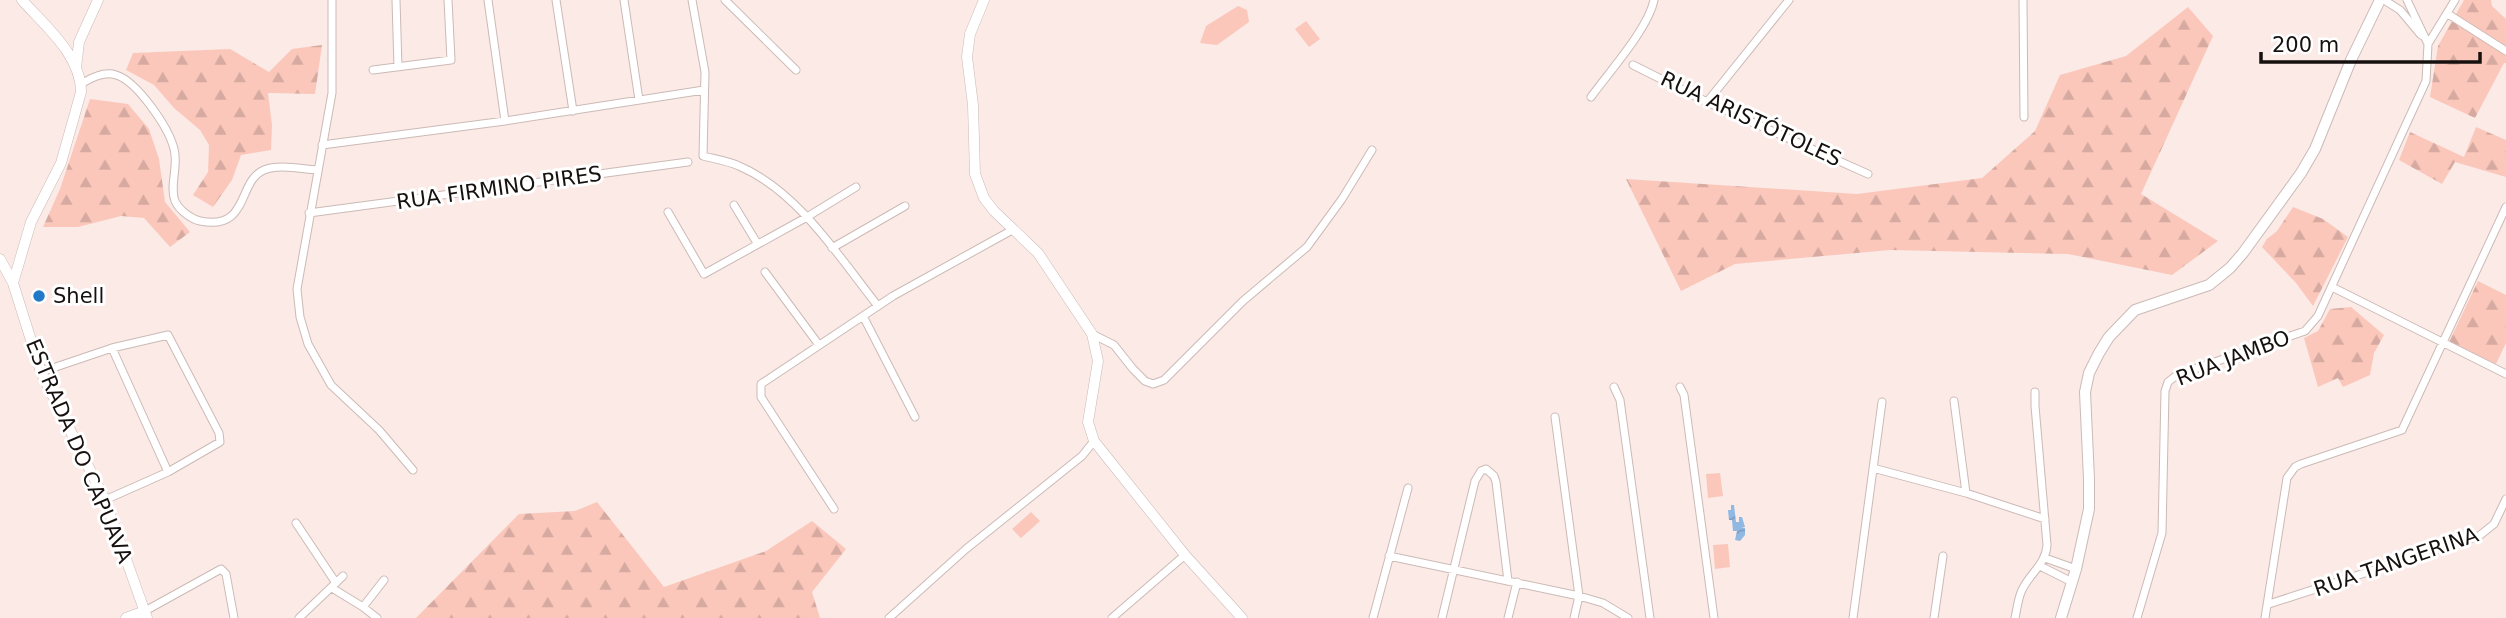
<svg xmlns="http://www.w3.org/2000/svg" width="2506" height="618" viewBox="0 0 2506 618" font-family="'DejaVu Sans',sans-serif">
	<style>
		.green { fill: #fbc7bb }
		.forest { fill: url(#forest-firs) }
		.water { fill: url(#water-waves) }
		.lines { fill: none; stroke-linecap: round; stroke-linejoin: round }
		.minor-casing { stroke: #cbbab6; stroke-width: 9 }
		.tertiary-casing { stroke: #cbbab6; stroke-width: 11 }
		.secondary-casing { stroke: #cbbab6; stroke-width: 12 }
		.minor { stroke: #fff; stroke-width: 7 }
		.tertiary { stroke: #fff; stroke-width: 10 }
		.secondary { stroke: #fff; stroke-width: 10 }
		.poi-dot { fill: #207ac7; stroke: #fff; stroke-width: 2.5 }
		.labels { text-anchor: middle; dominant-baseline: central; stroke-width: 6; stroke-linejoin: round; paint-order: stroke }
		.street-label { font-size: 21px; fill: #16100f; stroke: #fff }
		.poi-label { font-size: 21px; fill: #16100f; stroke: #fff; text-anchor: start }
	</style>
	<defs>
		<pattern id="forest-firs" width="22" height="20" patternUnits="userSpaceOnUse" patternTransform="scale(1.75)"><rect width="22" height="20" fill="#fbc7bb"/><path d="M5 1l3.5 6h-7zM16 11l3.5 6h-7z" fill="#d6aaa0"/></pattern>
		<pattern id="water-waves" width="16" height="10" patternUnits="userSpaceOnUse" patternTransform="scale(1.75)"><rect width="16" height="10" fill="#8fb8e3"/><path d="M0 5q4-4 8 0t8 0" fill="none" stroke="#7b9dc2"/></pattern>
	</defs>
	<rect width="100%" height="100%" fill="#fbeae6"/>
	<path class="green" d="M 1238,6 L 1247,10 L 1249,22 L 1217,45 L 1200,43 L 1206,26 Z
		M 1306,21 L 1320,39 L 1309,47 L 1295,29 Z
		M 1720,473 L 1723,496 L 1708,498 L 1706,474 Z
		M 1031,512 L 1040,521 L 1021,538 L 1012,529 Z
		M 1728,544 L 1730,567 L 1715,569 L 1713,545 Z"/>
	<path class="forest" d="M 2464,0 L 2491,0 L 2492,6 L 2506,19 L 2506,63 L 2504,63 L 2475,118 L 2430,97 L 2438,46 Z
		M 2188,7 L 2213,36 L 2141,194 L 2218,241 L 2172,275 L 2068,254 L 1890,250 L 1735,264 L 1681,291 L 1626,179 L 1857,194 L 1982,178 L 2035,131 L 2060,75 L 2126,56 Z
		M 322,45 L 315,94 L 268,93 L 272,125 L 271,150 L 241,155 L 232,180 L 213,207 L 193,195 L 208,172 L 209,145 L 200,130 L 174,108 L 154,85 L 126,70 L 133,53 L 230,49 L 269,72 L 292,49 Z
		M 90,99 L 128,104 L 149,129 L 159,159 L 165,202 L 190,232 L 170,247 L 144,218 L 121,216 L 78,227 L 43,227 L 60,189 Z
		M 2476,127 L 2506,140 L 2506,177 L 2455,162 L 2442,184 L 2399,160 L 2410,132 L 2464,157 Z
		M 2293,207 L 2323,219 L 2348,237 L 2313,306 L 2296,283 L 2262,247 L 2267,239 L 2277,231 Z
		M 2478,281 L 2506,295 L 2506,343 L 2496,364 L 2449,342 Z
		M 2351,307 L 2384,335 L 2374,353 L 2370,375 L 2343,387 L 2338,378 L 2318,387 L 2304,338 L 2318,331 L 2330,309 Z
		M 597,502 L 664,587 L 766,551 L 812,521 L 846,549 L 812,592 L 820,618 L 416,618 L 519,514 L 575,511 Z"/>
	<path class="water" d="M 1731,505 L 1734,505 L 1736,522 L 1739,522 L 1739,517 L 1742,517 L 1745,527 L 1741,527 L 1745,528 L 1745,535 L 1740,541 L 1735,540 L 1737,531 L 1733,531 L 1732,520 L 1729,520 L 1728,510 L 1731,510 Z"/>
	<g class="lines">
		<g class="minor-casing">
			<path id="minor" d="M 332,0 L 332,93 L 297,289 L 300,317 L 308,344 L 331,385 L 379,430 L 413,470
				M 396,0 L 398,67
				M 488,0 L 505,121
				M 556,0 L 573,111
				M 624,0 L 639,100
				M 692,0 L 705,72 L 703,156 C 715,159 728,161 739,166 C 798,191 839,257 878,306
				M 725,0 L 796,70
				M 2023,0 L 2024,117
				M 2384,0 L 2400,10 L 2421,35
				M 2448,14 L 2506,51
				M 2428,44 L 2455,0
				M 1633,65 L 1707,102 L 1868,174
				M 373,70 L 451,60 L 448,0
				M 81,84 C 91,78 104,71 116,75 C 137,81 169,128 174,149 C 179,166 169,185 175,201 C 179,210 191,219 200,221 C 250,231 237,181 264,170 C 279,164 301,169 317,170
				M 1591,97 C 1609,72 1648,29 1654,0
				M 1707,102 L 1789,0
				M 322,145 L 505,121 L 704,90
				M 734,205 L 757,243
				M 668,212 L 704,274 L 807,217 L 856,187
				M 309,213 L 688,162
				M 832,248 L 905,206
				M 765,272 L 819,345
				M 2332,287 L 2506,374
				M 863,316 L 915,417
				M 1092,334 L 1114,345 L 1133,369 L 1145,381 L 1153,384 L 1164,380 L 1243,301 L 1307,247 L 1342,199 L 1372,150
				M 112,348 L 168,472
				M 41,372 L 112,348 L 168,335 L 219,433 L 220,442 L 168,472 L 105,500
				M 1614,387 L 1620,400 L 1650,618
				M 1680,387 L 1684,395 L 1714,618
				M 1954,401 L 1966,493
				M 1555,417 L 1579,596 L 1574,618
				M 1873,468 L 1966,493 L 2045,519
				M 834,509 L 761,397 L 761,384 L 893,296 L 1014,229
				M 296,523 L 336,583
				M 1389,556 L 1579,596 L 1603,603 L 1628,618
				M 2045,558 L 2076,569
				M 2040,566 L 2072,582
				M 332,588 L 363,607 L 377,618
				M 2269,604 L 2479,536 L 2494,524 L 2506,499
				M 363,607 L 384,580
				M 145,611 L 221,569 L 226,574 L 234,618
				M 299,618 L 343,576
				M 889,618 L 966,549 L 1082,456 L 1094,441
				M 1112,618 L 1185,555
				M 1373,618 L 1408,488
				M 1442,618 L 1475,481 L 1481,471 L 1486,469 L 1494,476 L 1496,482 L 1508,581
				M 1508,618 L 1517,582
				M 1853,618 L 1882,402
				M 1934,618 L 1943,556
				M 2015,618 C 2017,609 2018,598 2022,590 C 2030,573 2046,564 2047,545 L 2035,406 L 2035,392
				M 2137,618 L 2162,533 L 2165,391 L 2168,382 L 2177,375 L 2305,331 L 2318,316 L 2426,81 L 2428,44 L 2407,0
				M 2265,618 L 2287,478 L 2295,467 L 2301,464 L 2402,430 L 2506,207"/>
		</g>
		<g class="tertiary-casing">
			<path id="tertiary" d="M 984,0 L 970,34 L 967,57 L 973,105 L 975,174 L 984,198 L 994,211 L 1038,253 L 1092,334 L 1098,361 L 1088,422 L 1094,441 L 1185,555 L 1242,618
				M 76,68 L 79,42 L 98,0
				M 0,259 L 13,283 L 41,372 L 105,500 L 147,618
				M 13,283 L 31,222 L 61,163 L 81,92 C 81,55 45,26 22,0
				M 126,618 L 145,611"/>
		</g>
		<g class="secondary-casing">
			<path id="secondary" d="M 2061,618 L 2076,569 L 2089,509 L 2089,479 L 2085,392 L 2089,373 L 2099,353 L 2109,337 L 2135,310 L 2209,285 L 2230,268 L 2243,253 L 2301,173 L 2315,149 L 2351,60 L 2380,0"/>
		</g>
		<use href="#minor" class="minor"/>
		<use href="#tertiary" class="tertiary"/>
		<use href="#secondary" class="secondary"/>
	</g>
	<circle class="poi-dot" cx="39" cy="296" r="7"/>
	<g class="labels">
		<g class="street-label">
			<text transform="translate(1751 119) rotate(25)">RUA ARISTÓTOLES</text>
			<text transform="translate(499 188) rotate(-8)">RUA FIRMINO PIRES</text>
			<text transform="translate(2233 358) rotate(-21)">RUA JAMBO</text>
			<text transform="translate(79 451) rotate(67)">ESTRADA DO CAPUAVA</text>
			<text transform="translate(2396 562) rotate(-19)">RUA TANGERINA</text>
		</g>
		<g class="poi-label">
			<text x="53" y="296">Shell</text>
		</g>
	</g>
	<path d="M2261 52v10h219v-10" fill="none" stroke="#16100f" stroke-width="3.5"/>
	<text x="2272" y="52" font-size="21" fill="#16100f" stroke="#ffffff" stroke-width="5" paint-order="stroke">200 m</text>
</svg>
